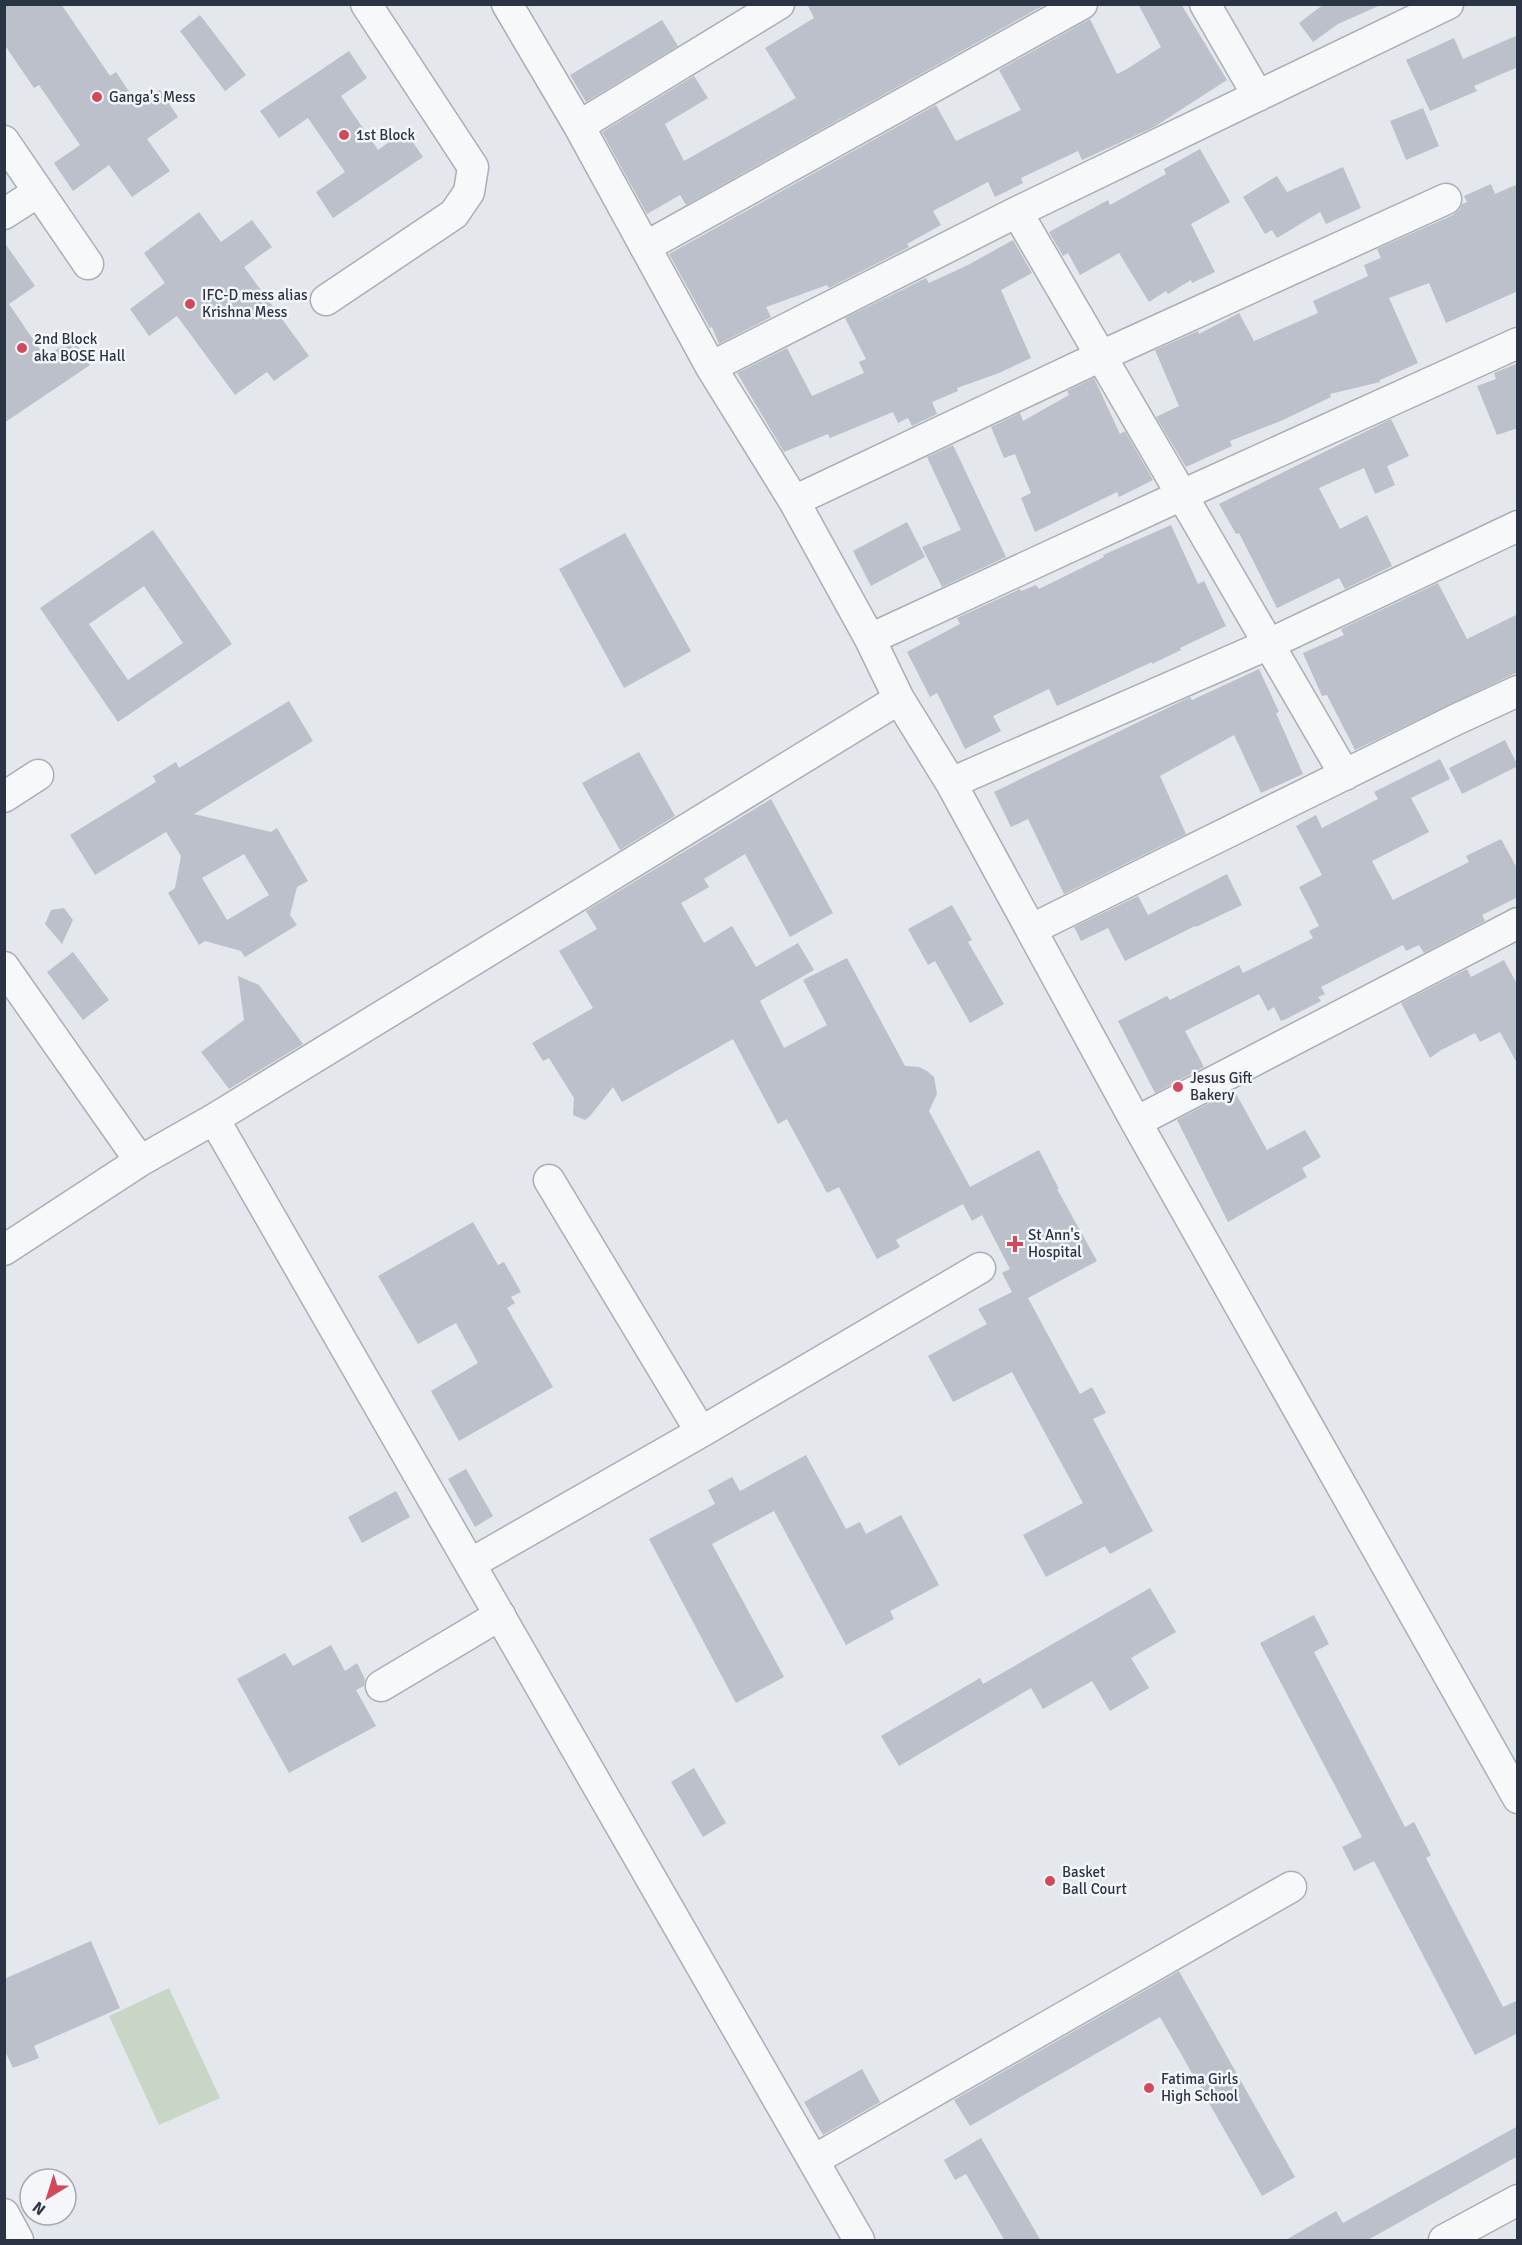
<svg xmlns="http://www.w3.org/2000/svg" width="1522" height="2245" viewBox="0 0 1522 2245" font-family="Signika,sans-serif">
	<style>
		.green { fill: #c9d6c5 }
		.building { fill: #bbc0ca; fill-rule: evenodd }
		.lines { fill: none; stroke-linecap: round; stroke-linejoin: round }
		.street-casing { stroke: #a9aeb7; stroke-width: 33 }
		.street { stroke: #f7f8fa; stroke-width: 30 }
		.poi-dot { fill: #d1495b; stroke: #f4f6f9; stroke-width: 2 }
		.labels { text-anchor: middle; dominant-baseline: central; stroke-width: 5; stroke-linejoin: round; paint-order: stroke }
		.poi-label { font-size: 15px; fill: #2b3445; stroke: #f4f6f9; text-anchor: start }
	</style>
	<rect width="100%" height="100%" fill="#e4e7ec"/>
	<path class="green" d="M 169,1988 L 220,2098 L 159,2125 L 109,2016 Z"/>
	<path class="building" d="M 4,4 L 61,4 L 110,76 L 116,72 L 138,105 L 160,90 L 178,117 L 147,139 L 170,171 L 132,197 L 109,165 L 73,191 L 54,163 L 80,145 L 39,85 L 34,88 L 4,44 Z
		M 807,4 L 1046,4 L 686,205 L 680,195 L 647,214 L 602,132 L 694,76 L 708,98 L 665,124 L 684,161 L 796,98 L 765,48 L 814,18 Z
		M 1138,4 L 1181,4 L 1227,80 L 1154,127 L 1082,160 L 1078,151 L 1021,178 L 1023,183 L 995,197 L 988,182 L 933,211 L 941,225 L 907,244 L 909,247 L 829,288 L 827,285 L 766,307 L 771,317 L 719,344 L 712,327 L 710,328 L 669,254 L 936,105 L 956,141 L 1021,110 L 999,70 L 1090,19 L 1117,74 L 1127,69 L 1161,47 Z
		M 1324,4 L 1383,4 L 1338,24 L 1313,42 L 1299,23 Z
		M 200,15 L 246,75 L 225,91 L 180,31 Z
		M 662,20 L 678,46 L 586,102 L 570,75 Z
		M 1518,35 L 1518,67 L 1474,86 L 1477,91 L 1430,111 L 1406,60 L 1454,38 L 1463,59 Z
		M 349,51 L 367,78 L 341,96 L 378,150 L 405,131 L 423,157 L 333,218 L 316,192 L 345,172 L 308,118 L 279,138 L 260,111 Z
		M 1423,108 L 1439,146 L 1406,160 L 1390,121 Z
		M 1200,149 L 1230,202 L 1191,224 L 1215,272 L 1192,283 L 1191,280 L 1168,294 L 1166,291 L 1149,302 L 1119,253 L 1080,275 L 1068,253 L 1063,256 L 1049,232 L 1108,200 L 1110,205 L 1166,174 L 1164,169 Z
		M 1343,167 L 1361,208 L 1326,224 L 1320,212 L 1277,238 L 1272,230 L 1265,234 L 1243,197 L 1277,176 L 1287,192 Z
		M 1491,184 L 1495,194 L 1518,184 L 1518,291 L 1446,323 L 1429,283 L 1389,298 L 1418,363 L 1380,380 L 1380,382 L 1330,394 L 1331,397 L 1283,420 L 1230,441 L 1232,446 L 1186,467 L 1156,417 L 1179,406 L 1155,350 L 1198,331 L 1199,334 L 1239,313 L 1254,341 L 1318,313 L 1313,301 L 1368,276 L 1364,265 L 1381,258 L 1377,249 L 1453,215 L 1460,209 L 1462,204 L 1467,202 L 1464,196 Z
		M 199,212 L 221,242 L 252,220 L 272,247 L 244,267 L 309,356 L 274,381 L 267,372 L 235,395 L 177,316 L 149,336 L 130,309 L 165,283 L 144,253 Z
		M 1013,240 L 1032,273 L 1001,290 L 1031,358 L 999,373 L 957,388 L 958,391 L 932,402 L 937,414 L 912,426 L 908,418 L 898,423 L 893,412 L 830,438 L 828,434 L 784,452 L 737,373 L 787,348 L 812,396 L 864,373 L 859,362 L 866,359 L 845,318 L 926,278 L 929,283 L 968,265 Z
		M 4,242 L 35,286 L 9,304 L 45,357 L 73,339 L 90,365 L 4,423 Z
		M 1518,363 L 1518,428 L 1497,435 L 1477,386 L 1496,379 L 1494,373 Z
		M 1094,378 L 1120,434 L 1125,431 L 1153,480 L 1119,497 L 1117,492 L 1035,532 L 1021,498 L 1031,493 L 1015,454 L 1004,458 L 991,427 L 1020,413 L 1023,421 L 1069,395 L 1067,391 Z
		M 1391,419 L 1409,456 L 1387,466 L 1395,485 L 1375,494 L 1364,468 L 1319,488 L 1340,529 L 1367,515 L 1392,566 L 1345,589 L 1339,578 L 1277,608 L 1239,533 L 1236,534 L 1219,504 Z
		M 953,445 L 1006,557 L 942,587 L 922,547 L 961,530 L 927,457 Z
		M 907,522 L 925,557 L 871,586 L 853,551 Z
		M 1171,525 L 1198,584 L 1204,581 L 1226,626 L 1180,648 L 1181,650 L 1152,664 L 1152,662 L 1057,706 L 1049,689 L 993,716 L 1001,731 L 965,749 L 937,693 L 930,697 L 907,652 L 960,624 L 957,618 L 1020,589 L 1021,591 L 1036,585 L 1039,589 L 1104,557 L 1103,555 Z
		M 153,530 L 232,644 L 118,722 L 40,608 ZM 144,586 L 183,643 L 128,680 L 89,624 Z
		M 625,533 L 691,651 L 624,688 L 559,569 Z
		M 1438,583 L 1467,639 L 1518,614 L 1518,672 L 1355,750 L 1327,695 L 1322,696 L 1303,653 L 1344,635 L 1341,629 Z
		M 1259,669 L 1279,712 L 1276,713 L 1303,774 L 1261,793 L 1234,735 L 1160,776 L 1186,834 L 1064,894 L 1028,819 L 1011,827 L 994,792 L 1186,699 L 1190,697 L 1192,700 Z
		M 289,701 L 313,741 L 194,814 L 271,832 L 277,828 L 308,881 L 297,887 L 290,915 L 297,925 L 245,957 L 241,951 L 205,941 L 199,945 L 168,893 L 175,888 L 181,856 L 166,832 L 95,875 L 70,835 L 156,782 L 153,776 L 176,762 L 179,768 ZM 244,854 L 269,895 L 227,920 L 202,878 Z
		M 1505,740 L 1518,766 L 1462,794 L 1449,768 Z
		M 639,752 L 675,816 L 620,850 L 582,783 Z
		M 1440,759 L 1450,779 L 1411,798 L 1429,832 L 1372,861 L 1393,900 L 1469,862 L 1466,856 L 1501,839 L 1518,870 L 1518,897 L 1482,915 L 1485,921 L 1424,953 L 1419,945 L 1406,951 L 1403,945 L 1321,987 L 1325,994 L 1318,997 L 1321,1001 L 1286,1019 L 1281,1021 L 1274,1007 L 1268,1011 L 1259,994 L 1185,1031 L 1204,1067 L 1155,1093 L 1118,1021 L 1167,996 L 1170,1000 L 1239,965 L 1243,973 L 1313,938 L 1309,931 L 1319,926 L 1299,887 L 1322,875 L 1296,826 L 1316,815 L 1322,828 L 1378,799 L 1374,792 Z
		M 771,799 L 833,913 L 790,937 L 745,854 L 704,879 L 709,887 L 681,903 L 704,943 L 732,926 L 756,967 L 798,943 L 814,970 L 760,1001 L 784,1048 L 827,1025 L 803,980 L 847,958 L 905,1066 L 919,1067 L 927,1071 L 934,1077 L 937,1094 L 929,1111 L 970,1187 L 1039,1150 L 1059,1189 L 1057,1189 L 1097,1261 L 1028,1298 L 1080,1394 L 1092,1387 L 1106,1413 L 1093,1419 L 1153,1531 L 1110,1554 L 1105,1546 L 1046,1577 L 1023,1535 L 1083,1503 L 1012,1372 L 953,1402 L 928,1356 L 987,1324 L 978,1309 L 1012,1292 L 1002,1273 L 1010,1269 L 982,1215 L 972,1221 L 963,1204 L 896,1240 L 900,1247 L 877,1259 L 839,1187 L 827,1193 L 787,1119 L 778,1124 L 733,1039 L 622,1102 L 613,1087 L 590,1116 L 585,1120 L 573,1115 L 574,1098 L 549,1058 L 543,1061 L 532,1043 L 593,1008 L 559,951 L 597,929 L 586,911 Z
		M 1227,874 L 1242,905 L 1196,927 L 1195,926 L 1125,961 L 1108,928 L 1081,941 L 1074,927 L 1138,896 L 1148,915 Z
		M 952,905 L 972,940 L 968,942 L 1004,1004 L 970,1023 L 935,961 L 928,965 L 908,929 Z
		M 64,908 L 73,920 L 62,944 L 45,924 L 51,910 Z
		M 73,952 L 109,1000 L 83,1020 L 47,972 Z
		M 1504,960 L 1518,986 L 1518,1065 L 1500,1032 L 1480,1042 L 1475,1033 L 1441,1050 L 1430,1058 L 1401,1003 L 1467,969 L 1471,977 Z
		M 238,976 L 259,985 L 303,1044 L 229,1089 L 201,1052 L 244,1020 Z
		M 1234,1090 L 1267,1150 L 1305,1130 L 1321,1157 L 1302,1168 L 1307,1177 L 1228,1222 L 1177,1120 Z
		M 473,1222 L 498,1265 L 504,1262 L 521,1292 L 511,1297 L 515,1303 L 507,1308 L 553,1387 L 459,1441 L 431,1391 L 478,1363 L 456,1323 L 418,1344 L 378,1276 Z
		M 806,1455 L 846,1529 L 860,1522 L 866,1534 L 901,1515 L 939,1585 L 890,1611 L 894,1619 L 846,1645 L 774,1511 L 712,1544 L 784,1677 L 736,1703 L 649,1539 L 715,1504 L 708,1490 L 732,1477 L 740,1491 Z
		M 466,1469 L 493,1516 L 475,1527 L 448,1479 Z
		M 396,1491 L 410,1517 L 362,1543 L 348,1517 Z
		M 1150,1588 L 1176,1632 L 1131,1658 L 1149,1688 L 1110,1711 L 1092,1681 L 1043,1709 L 1031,1688 L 899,1766 L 881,1736 L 980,1678 L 983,1684 Z
		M 1314,1615 L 1329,1644 L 1314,1652 L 1405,1827 L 1414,1822 L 1431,1855 L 1426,1858 L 1503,2007 L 1518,2000 L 1518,2033 L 1475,2055 L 1374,1861 L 1354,1871 L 1342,1847 L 1362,1837 L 1260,1643 Z
		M 331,1645 L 345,1671 L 357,1663 L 365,1679 L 364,1686 L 356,1690 L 376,1726 L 289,1773 L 237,1679 L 285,1653 L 293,1666 Z
		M 694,1768 L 726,1823 L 703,1837 L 671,1782 Z
		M 91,1941 L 120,2008 L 34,2046 L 39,2058 L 13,2068 L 4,2049 L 4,1979 Z
		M 1179,1971 L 1295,2177 L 1262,2196 L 1160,2017 L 970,2126 L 954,2100 Z
		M 862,2069 L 880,2102 L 823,2135 L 804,2102 Z
		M 1518,2126 L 1518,2156 L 1366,2241 L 1284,2241 L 1336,2211 L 1343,2223 Z
		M 981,2138 L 1041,2241 L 1005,2241 L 966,2174 L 955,2180 L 944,2160 Z"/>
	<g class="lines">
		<g class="street-casing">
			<path id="street" d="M 507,4 L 579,126 L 711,367 L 794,501 L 870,639 L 899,699 L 951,783 L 1136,1122 L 1518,1798
				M 1205,4 L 1258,96
				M 579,126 L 779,4
				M 4,141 L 88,264
				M 1017,212 L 1345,775
				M 4,214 L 38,192
				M 645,247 L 1082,4
				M 326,300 L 454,214 L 469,192 L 473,167 L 366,4
				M 711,367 L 1017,212 L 1448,4
				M 794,501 L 1101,356 L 1446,199
				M 870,639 L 1182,495 L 1518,343
				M 951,783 L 1269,644 L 1518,526
				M 4,797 L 38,775
				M 1032,929 L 1455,720 L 1518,691
				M 4,967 L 140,1161
				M 214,1119 L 899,699
				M 1136,1122 L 1518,923
				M 4,1250 L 140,1161 L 214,1119 L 859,2240
				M 701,1432 L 980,1268
				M 470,1564 L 701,1432 L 549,1180
				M 381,1686 L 500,1615
				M 814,2160 L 1291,1887
				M 4,2214 L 18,2240
				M 1444,2240 L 1518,2200"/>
		</g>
		<use href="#street" class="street"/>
	</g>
	<g class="poi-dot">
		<circle cx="97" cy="97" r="6"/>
		<circle cx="344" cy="135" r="6"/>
		<circle cx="190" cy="304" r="6"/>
		<circle cx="22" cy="348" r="6"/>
		<circle cx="1178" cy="1087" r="6"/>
		<path d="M1012 1235h6v6h6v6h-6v6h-6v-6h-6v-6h6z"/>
		<circle cx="1050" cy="1881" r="6"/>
		<circle cx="1149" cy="2088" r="6"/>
	</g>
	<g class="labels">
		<g class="poi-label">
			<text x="109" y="97">Ganga's Mess</text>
			<text x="356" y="135">1st Block</text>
			<text x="202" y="295">IFC-D mess alias<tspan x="202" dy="17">Krishna Mess</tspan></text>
			<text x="34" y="339">2nd Block<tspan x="34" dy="17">aka BOSE Hall</tspan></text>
			<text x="1190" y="1078">Jesus Gift<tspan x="1190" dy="17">Bakery</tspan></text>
			<text x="1028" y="1235">St Ann's<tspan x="1028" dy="17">Hospital</tspan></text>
			<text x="1062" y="1872">Basket<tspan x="1062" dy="17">Ball Court</tspan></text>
			<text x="1161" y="2079">Fatima Girls<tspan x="1161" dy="17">High School</tspan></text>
		</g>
	</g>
	<rect width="1522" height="2245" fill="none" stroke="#2b3445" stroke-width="12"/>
	<g transform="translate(48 2197) rotate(218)"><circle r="28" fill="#f4f6f9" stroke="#a4a8b1" stroke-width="1.5"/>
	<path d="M0-4.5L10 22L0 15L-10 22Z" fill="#d1495b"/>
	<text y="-9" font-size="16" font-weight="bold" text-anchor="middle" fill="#2b3445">N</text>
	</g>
</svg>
